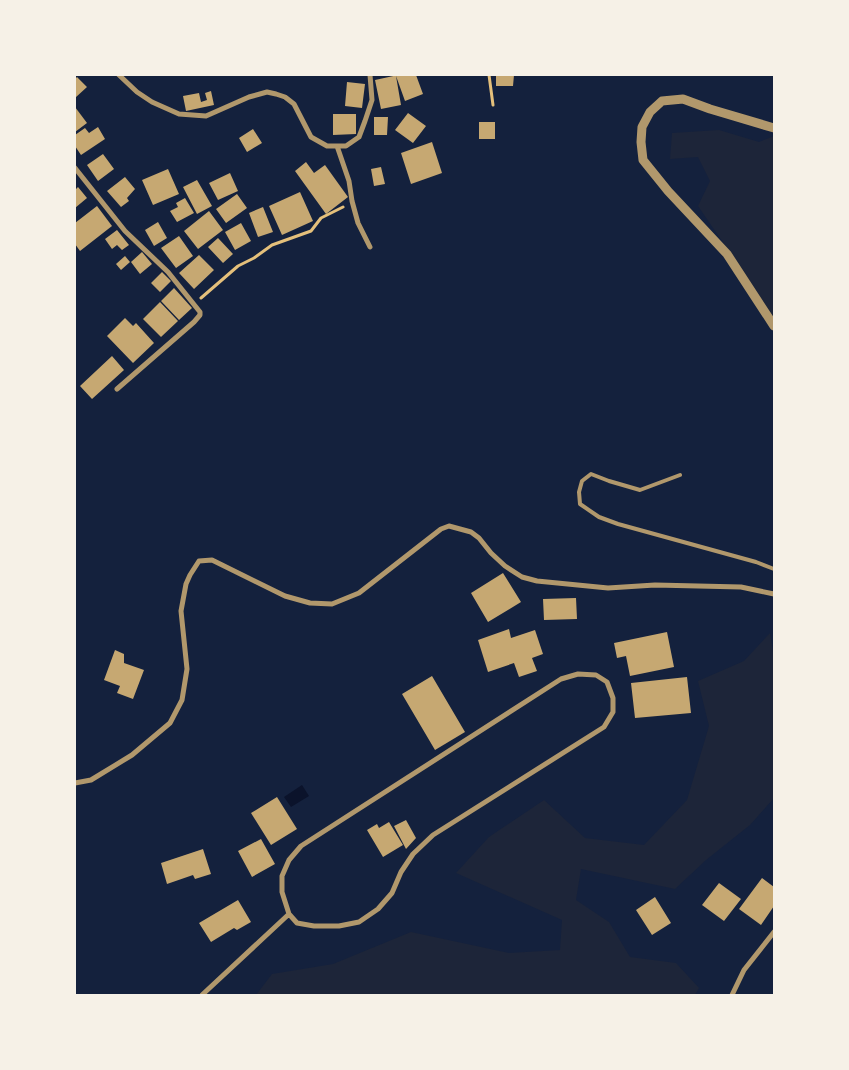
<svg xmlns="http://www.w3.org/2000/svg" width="849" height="1070" viewBox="0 0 849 1070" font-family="'Golos Text',sans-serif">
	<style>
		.green { fill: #1d2539 }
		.water { fill: #0b132b }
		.building { fill: #c6a872 }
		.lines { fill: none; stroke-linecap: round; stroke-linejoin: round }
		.path { stroke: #e5c07b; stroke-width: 3 }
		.service { stroke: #b1986c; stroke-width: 4 }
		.minor { stroke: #b1986c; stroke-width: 5 }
		.tertiary { stroke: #b1986c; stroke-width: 9 }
	</style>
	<rect width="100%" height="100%" fill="#14213d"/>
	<path class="green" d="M 719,130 L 759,142 L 774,136 L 774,325 L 759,295 L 698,206 L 710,181 L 698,157 L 670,159 L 672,133 Z
		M 770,633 L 774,658 L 774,798 L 750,825 L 706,860 L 675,889 L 581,869 L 576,900 L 609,922 L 630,957 L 676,963 L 699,988 L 695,995 L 256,995 L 272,974 L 333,964 L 411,932 L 509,953 L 560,950 L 562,920 L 456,873 L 489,837 L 544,800 L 585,838 L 644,845 L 687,800 L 709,726 L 698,681 L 744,661 Z"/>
	<path class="water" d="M 302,785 L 309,796 L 291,807 L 284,797 Z"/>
	<path class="building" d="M 398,75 L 416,75 L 423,94 L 405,101 L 396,76 L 401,105 L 381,109 L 375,80 Z
		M 496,75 L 514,75 L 513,86 L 496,86 Z
		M 77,77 L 87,87 L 75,98 L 75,79 Z
		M 347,82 L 365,84 L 362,108 L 345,106 Z
		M 211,91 L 214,105 L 186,111 L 183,96 L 199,93 L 201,102 L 207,100 L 205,93 Z
		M 75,107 L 87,123 L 75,132 Z
		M 408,113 L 426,126 L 413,143 L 395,130 Z
		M 333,114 L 356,114 L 356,134 L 333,135 Z
		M 374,117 L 388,117 L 387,135 L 374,135 Z
		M 479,122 L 495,122 L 495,139 L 479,139 Z
		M 98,127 L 105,139 L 81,155 L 75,146 L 75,135 L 85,128 L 89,133 Z
		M 253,129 L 262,143 L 247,152 L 239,138 Z
		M 432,142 L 442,173 L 411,184 L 401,153 Z
		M 103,154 L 114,169 L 98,181 L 87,165 Z
		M 306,162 L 314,173 L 325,165 L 348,197 L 326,214 L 295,171 Z
		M 381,167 L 385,184 L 374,186 L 371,169 Z
		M 168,169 L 179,194 L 153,205 L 142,180 Z
		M 230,173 L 238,191 L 218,200 L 209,183 Z
		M 125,177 L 135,189 L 127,198 L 129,201 L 121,207 L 107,191 Z
		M 197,180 L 212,206 L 197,214 L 183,187 Z
		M 78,187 L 87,198 L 75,208 L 75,190 Z
		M 300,192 L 313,221 L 282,235 L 269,206 Z
		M 237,194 L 247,208 L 226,223 L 216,209 Z
		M 185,198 L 194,213 L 177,222 L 170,211 L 178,207 L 176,203 Z
		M 97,206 L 112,226 L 80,251 L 75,244 L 75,223 Z
		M 263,207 L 273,232 L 258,237 L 249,213 Z
		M 209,211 L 223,230 L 198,249 L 184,231 Z
		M 158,222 L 167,238 L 154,246 L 145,230 Z
		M 241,223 L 251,241 L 235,250 L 225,232 Z
		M 117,230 L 129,245 L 122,250 L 117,245 L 112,249 L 105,239 Z
		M 179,236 L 193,256 L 176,268 L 161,248 Z
		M 218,238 L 233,254 L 223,263 L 208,247 Z
		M 142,252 L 152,264 L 140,274 L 131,262 Z
		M 199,255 L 214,270 L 194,289 L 179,273 Z
		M 125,256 L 130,262 L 121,270 L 116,264 Z
		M 162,272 L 171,281 L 160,292 L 151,283 Z
		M 174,288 L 192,308 L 179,320 L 161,301 Z
		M 160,302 L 178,321 L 161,337 L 143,319 Z
		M 125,318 L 133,326 L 136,323 L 154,343 L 133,363 L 107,336 Z
		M 112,356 L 124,370 L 92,399 L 80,386 Z
		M 503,573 L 521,602 L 488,622 L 471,593 Z
		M 576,598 L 577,619 L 544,620 L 543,599 Z
		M 509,629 L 511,638 L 535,630 L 543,654 L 532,658 L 537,671 L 519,677 L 514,663 L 488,672 L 478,640 Z
		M 667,632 L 674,667 L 630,676 L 626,656 L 617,658 L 614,643 Z
		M 115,650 L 124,654 L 124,663 L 144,670 L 133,699 L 117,693 L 120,686 L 104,680 Z
		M 432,676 L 465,732 L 435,750 L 402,694 Z
		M 687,677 L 691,713 L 635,718 L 631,683 Z
		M 277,797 L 297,829 L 271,845 L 251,813 Z
		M 406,820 L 416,838 L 406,849 L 394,826 Z
		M 389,822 L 403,845 L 383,857 L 367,830 L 377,824 L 379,828 Z
		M 261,839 L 275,864 L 252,877 L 238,851 Z
		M 203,849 L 211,874 L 195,879 L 193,875 L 167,884 L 161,863 Z
		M 762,878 L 774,887 L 774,906 L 761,925 L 739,909 Z
		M 719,883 L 741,899 L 724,921 L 702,905 Z
		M 655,897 L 671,923 L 652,935 L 636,910 Z
		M 238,900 L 251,922 L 237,930 L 234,928 L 211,942 L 199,923 Z"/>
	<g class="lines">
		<path class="path" d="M 489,75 L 493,105
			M 201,298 L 238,266 L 254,258 L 272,245 L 311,231 L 321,218 L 343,207"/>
		<path class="service" d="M 680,475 L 640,490 L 609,481 L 591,474 L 582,481 L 579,492 L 580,504 L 599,517 L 618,524 L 756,562 L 774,569"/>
		<path class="minor" d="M 119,75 L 137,92 L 152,102 L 179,114 L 206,116 L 249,97 L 267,92 L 276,94 L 285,97 L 294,104 L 311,137 L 327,146 L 346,146 L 359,137 L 365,121 L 372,100 L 370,75
			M 337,146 L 349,181 L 352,201 L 358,223 L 370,247
			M 75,168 L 125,231 L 168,272 L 200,312 L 200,315 L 194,322 L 117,389
			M 578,674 L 596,675 L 607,682 L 613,698 L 613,712 L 604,727 L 433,835 L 413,854 L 401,872 L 392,893 L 378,909 L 359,922 L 339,926 L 314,926 L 297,923 L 289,914 L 282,892 L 282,876 L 289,860 L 301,846 L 561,679 Z
			M 75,783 L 91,780 L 132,755 L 170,723 L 182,700 L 187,669 L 181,611 L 186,584 L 190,575 L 199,561 L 212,560 L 285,596 L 310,603 L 332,604 L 359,593 L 441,529 L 449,526 L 471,532 L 479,538 L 491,553 L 505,566 L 522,577 L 537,581 L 608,588 L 655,585 L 741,587 L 774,594
			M 202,995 L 289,914
			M 732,995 L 744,970 L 774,932"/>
		<path class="tertiary" d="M 774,128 L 710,109 L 683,99 L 662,101 L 650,112 L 642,127 L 641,142 L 643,160 L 668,191 L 727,254 L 774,326"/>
	</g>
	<rect width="849" height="1070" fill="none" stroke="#f6f1e7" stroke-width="152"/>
</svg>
